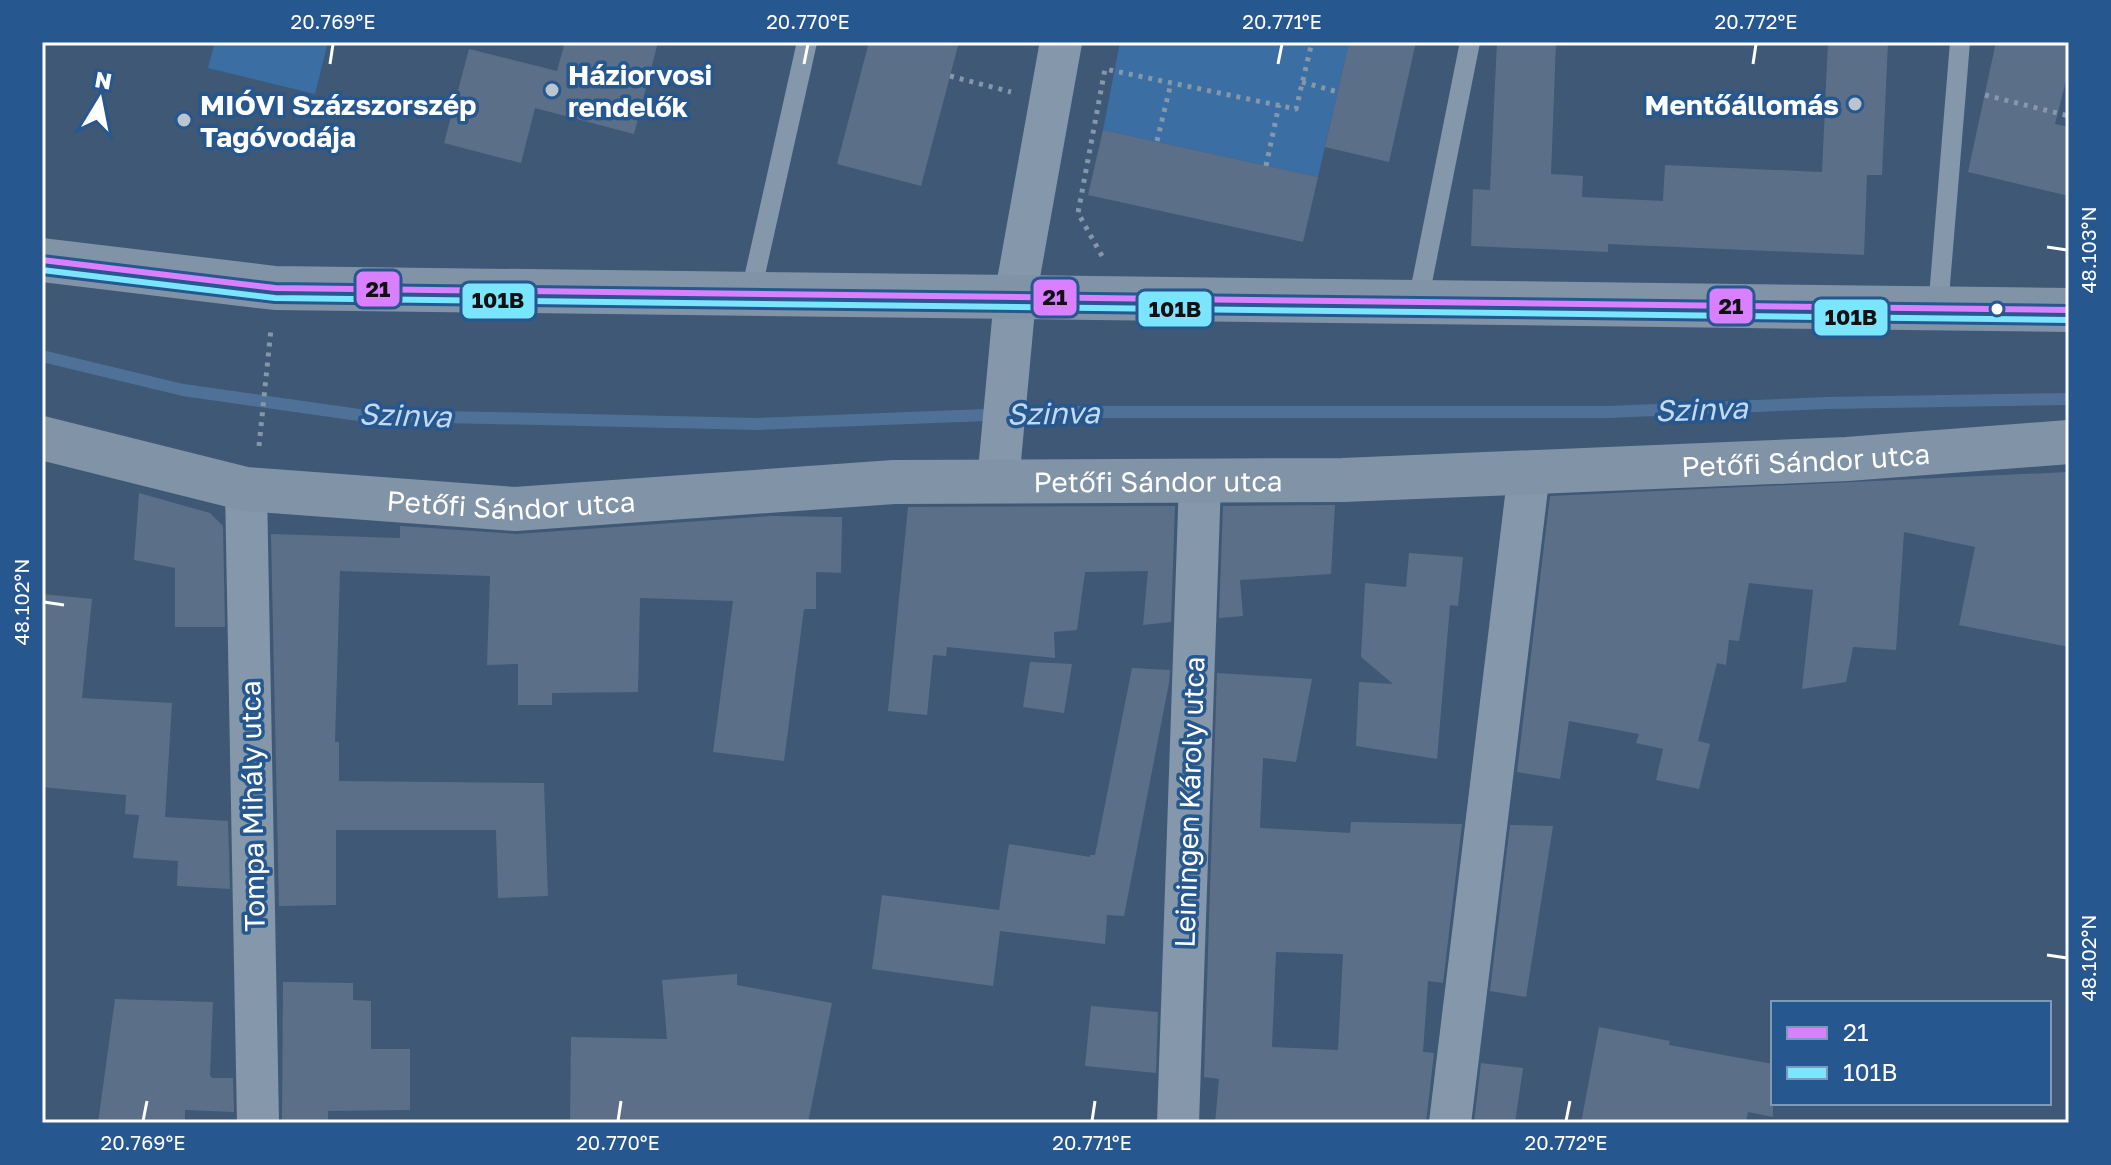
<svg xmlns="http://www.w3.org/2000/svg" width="2111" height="1165" viewBox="0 0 2111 1165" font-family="'Golos Text',sans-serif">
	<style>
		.green { fill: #3b6ea3 }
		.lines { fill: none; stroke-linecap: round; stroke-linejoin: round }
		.stream { stroke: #507197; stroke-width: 12 }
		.building { fill: #5b7088; fill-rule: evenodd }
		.path { stroke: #8597aa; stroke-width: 5; stroke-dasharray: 4 6; stroke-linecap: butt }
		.lane { stroke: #8597aa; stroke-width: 20 }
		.street { stroke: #8597aa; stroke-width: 42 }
		.secondary { stroke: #8193a6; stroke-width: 44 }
		.bus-1-casing { stroke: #26578e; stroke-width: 12 }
		.bus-2-casing { stroke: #26578e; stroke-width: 12 }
		.bus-1 { stroke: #d880ff; stroke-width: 6 }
		.bus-2 { stroke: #7ae5fd; stroke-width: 6 }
		.ticks { fill: none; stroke: #fff; stroke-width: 3 }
		.poi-dot { fill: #bbc5cf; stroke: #26578e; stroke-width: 3 }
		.bus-dot { fill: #fff; stroke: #26578e; stroke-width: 3 }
		.labels { text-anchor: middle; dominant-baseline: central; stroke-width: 7; stroke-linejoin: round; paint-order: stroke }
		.poi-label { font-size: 28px; font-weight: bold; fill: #fff; stroke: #26578e; text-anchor: start }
		.street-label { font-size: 28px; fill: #fff; stroke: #26578e }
		.water-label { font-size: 30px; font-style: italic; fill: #c2d9f2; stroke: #26578e }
		.line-badge { stroke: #26578e; stroke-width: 3 }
		.pale-badge-label { font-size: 22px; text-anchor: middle; font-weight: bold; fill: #111 }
		.neatline { fill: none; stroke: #fff; stroke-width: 3 }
		.ticks-label { font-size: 20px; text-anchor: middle; fill: #fff }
	</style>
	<rect width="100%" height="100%" fill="#3e5876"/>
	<path class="green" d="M 215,42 L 328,42 L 315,94 L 208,68 Z
		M 1120,42 L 1349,42 L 1318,177 L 1103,130 Z"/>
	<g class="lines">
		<path class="stream" d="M 42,356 L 183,390 L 359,415 L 758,424 L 1060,412 L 1607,412 L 1827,403 L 2069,399"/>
	</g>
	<path class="building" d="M 565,42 L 658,42 L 634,134 L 535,108 L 521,163 L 444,143 L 469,49 L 557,71 Z
		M 869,42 L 959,42 L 921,186 L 837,164 Z
		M 1349,42 L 1416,42 L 1389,162 L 1325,147 Z
		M 1497,42 L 1556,42 L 1551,174 L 1583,176 L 1582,197 L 1663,201 L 1665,165 L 1822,172 L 1828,42 L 1888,42 L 1882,175 L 1867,175 L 1864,255 L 1608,244 L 1608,252 L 1471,246 L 1473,189 L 1490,190 Z
		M 1996,42 L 2069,42 L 2069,69 L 2055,124 L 2069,127 L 2069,196 L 1968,172 Z
		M 1103,130 L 1318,177 L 1303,242 L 1088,195 Z
		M 2069,472 L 2069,647 L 1959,625 L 1975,547 L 1904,532 L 1896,650 L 1853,647 L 1846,682 L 1802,689 L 1813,590 L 1749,583 L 1739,641 L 1729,640 L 1726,665 L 1717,663 L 1698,741 L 1710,744 L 1699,789 L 1656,780 L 1663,749 L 1636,743 L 1639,734 L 1569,721 L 1560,779 L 1517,772 L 1550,496 Z
		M 139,493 L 210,513 L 223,526 L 225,627 L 175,627 L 175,568 L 134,560 Z
		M 1335,505 L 1331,574 L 1240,580 L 1243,616 L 1219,618 L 1223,506 Z
		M 1175,506 L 1171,622 L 1143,625 L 1148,571 L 1085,572 L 1077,630 L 1054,632 L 1055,658 L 947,647 L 946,656 L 933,655 L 927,715 L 888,711 L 908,507 Z
		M 771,516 L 842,517 L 841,573 L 816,572 L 816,609 L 804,609 L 784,761 L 713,752 L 733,601 L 640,598 L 638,692 L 552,693 L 552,705 L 518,705 L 518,664 L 487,665 L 490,576 L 340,571 L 335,742 L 339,742 L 339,781 L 544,783 L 548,896 L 498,898 L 496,830 L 336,830 L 336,905 L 279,906 L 271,534 L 400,538 L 400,526 L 517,534 Z
		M 1409,553 L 1463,557 L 1458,606 L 1450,605 L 1437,759 L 1356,746 L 1359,682 L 1393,684 L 1361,657 L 1365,583 L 1406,587 Z
		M 42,594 L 92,599 L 82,698 L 172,703 L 165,817 L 228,821 L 230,889 L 177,886 L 178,861 L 133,858 L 139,815 L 149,816 L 125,814 L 126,795 L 42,787 Z
		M 1030,662 L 1072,664 L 1064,713 L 1023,707 Z
		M 1132,668 L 1170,670 L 1169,683 L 1124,916 L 1107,915 L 1105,944 L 1000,931 L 993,986 L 872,969 L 882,895 L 999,910 L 1009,844 L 1090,857 L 1090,855 L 1095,855 Z
		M 1217,673 L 1312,679 L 1296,762 L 1263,758 L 1260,828 L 1350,833 L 1351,822 L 1462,824 L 1443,983 L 1428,981 L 1423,1052 L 1434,1053 L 1426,1123 L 1215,1123 L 1219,1079 L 1204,1077 ZM 1276,952 L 1343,954 L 1338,1050 L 1272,1047 Z
		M 1510,825 L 1553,826 L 1526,997 L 1490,991 Z
		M 737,974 L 737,985 L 832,1003 L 808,1123 L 570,1123 L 571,1037 L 667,1039 L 662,980 Z
		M 283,982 L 353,983 L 353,1000 L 371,1001 L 371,1049 L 410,1049 L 410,1110 L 328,1111 L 328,1123 L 282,1123 Z
		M 115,999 L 213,1002 L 210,1075 L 212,1078 L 233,1078 L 234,1112 L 185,1110 L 185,1123 L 98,1123 Z
		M 1091,1006 L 1158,1012 L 1156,1073 L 1085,1066 Z
		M 1599,1027 L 1670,1041 L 1669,1045 L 1773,1064 L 1773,1117 L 1748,1112 L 1746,1123 L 1581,1123 Z
		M 1481,1063 L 1523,1068 L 1515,1123 L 1474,1123 Z"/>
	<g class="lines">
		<path class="path" d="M 950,76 L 1011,92
			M 1302,82 L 1338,92
			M 1985,95 L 2069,116
			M 1157,141 L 1171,83
			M 1266,166 L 1279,105
			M 1102,256 L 1078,213 L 1105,69 L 1296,109 L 1312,42
			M 259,446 L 271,329"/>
		<path class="lane" d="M 751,292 L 807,42
			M 1418,302 L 1470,42
			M 1938,309 L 1960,42"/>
		<path class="street" d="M 998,482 L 1015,298 L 1061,42
			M 246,489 L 258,1123
			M 1178,1123 L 1200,481
			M 1450,1123 L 1529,472"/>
		<g class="secondary">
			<path d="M 42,260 L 275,288 L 2069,310"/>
			<path id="s1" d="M 42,438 L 246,489 L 515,509 L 894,482 L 1343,480 L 1847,459 L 2069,442"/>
		</g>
		<g class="bus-1-casing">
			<path id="bus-1" d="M 42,260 L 275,288 L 2069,310"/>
		</g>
		<g class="bus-2-casing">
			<path id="bus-2" d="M 42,270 L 275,298 L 2069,320"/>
		</g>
		<use href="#bus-1" class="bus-1"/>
		<use href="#bus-2" class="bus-2"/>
	</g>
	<path class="ticks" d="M 330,64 L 333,44M 804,64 L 808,44M 1278,64 L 1282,44M 1753,64 L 1756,44M 2047,247 L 2067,250M 44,602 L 64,605M 2047,955 L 2067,958M 143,1121 L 147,1101M 618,1121 L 621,1101M 1092,1121 L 1095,1101M 1566,1121 L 1570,1101"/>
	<g class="poi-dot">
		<circle cx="552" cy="90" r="8"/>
		<circle cx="1855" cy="104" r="8"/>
		<circle cx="184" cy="120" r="8"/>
	</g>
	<circle class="bus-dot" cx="1997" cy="309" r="7"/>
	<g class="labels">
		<g class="poi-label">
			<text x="568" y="74">Háziorvosi<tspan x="568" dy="32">rendelők</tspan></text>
			<text x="200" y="104">MIÓVI Százszorszép<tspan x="200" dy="32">Tagóvodája</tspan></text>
			<text x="1839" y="104" text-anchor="end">Mentőállomás</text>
		</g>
		<g class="street-label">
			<text stroke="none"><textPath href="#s1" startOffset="1772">Petőfi Sándor utca</textPath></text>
			<text stroke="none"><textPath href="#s1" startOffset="1124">Petőfi Sándor utca</textPath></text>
			<text stroke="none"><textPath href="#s1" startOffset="476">Petőfi Sándor utca</textPath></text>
			<text transform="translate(1189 802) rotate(-88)">Leiningen Károly utca</text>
			<text transform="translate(252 806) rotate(-91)">Tompa Mihály utca</text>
		</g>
		<g class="water-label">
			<text transform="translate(1701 409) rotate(-2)">Szinva</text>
			<text transform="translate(1053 413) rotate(-1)">Szinva</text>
			<text transform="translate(405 415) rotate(2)">Szinva</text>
		</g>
	</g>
	<g class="line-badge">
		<rect x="355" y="270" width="46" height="38" rx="8" fill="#d880ff"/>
		<rect x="1032" y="278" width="46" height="39" rx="8" fill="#d880ff"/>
		<rect x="461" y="282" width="75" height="38" rx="8" fill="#7ae5fd"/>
		<rect x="1708" y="287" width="46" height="38" rx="8" fill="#d880ff"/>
		<rect x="1137" y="290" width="76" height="38" rx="8" fill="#7ae5fd"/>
		<rect x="1813" y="298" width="76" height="39" rx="8" fill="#7ae5fd"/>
	</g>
	<g class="pale-badge-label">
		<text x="378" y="297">21</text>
		<text x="1055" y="305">21</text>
		<text x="498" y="308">101B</text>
		<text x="1731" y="314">21</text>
		<text x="1175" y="317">101B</text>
		<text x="1851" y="325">101B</text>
	</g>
	<rect width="2111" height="1165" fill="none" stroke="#26578e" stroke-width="88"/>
	<rect x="1771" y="1001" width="280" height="104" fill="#26578e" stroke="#7d9abb" stroke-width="2"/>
	<rect x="1787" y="1027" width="40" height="12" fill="#d880ff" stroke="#7d9abb" stroke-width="2"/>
	<text x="1843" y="1041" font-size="24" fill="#ffffff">21</text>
	<rect x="1787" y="1067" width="40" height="12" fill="#7ae5fd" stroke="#7d9abb" stroke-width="2"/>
	<text x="1843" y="1081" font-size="24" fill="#ffffff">101B</text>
	<g transform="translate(100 100) rotate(10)" stroke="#26578e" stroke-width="6" paint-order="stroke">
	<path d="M0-6L14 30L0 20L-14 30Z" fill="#ffffff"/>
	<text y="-12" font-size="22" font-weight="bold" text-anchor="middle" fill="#ffffff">N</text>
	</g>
	<rect x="44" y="44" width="2023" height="1077" class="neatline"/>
	<g class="ticks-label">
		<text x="333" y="29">20.769°E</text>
		<text x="808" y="29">20.770°E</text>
		<text x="1282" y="29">20.771°E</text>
		<text x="1756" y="29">20.772°E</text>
		<text transform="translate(2089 250) rotate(-90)" y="7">48.103°N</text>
		<text transform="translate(22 602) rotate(-90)" y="7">48.102°N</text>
		<text transform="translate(2089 958) rotate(-90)" y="7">48.102°N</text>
		<text x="143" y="1150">20.769°E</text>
		<text x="618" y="1150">20.770°E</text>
		<text x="1092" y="1150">20.771°E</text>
		<text x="1566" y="1150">20.772°E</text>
	</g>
</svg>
